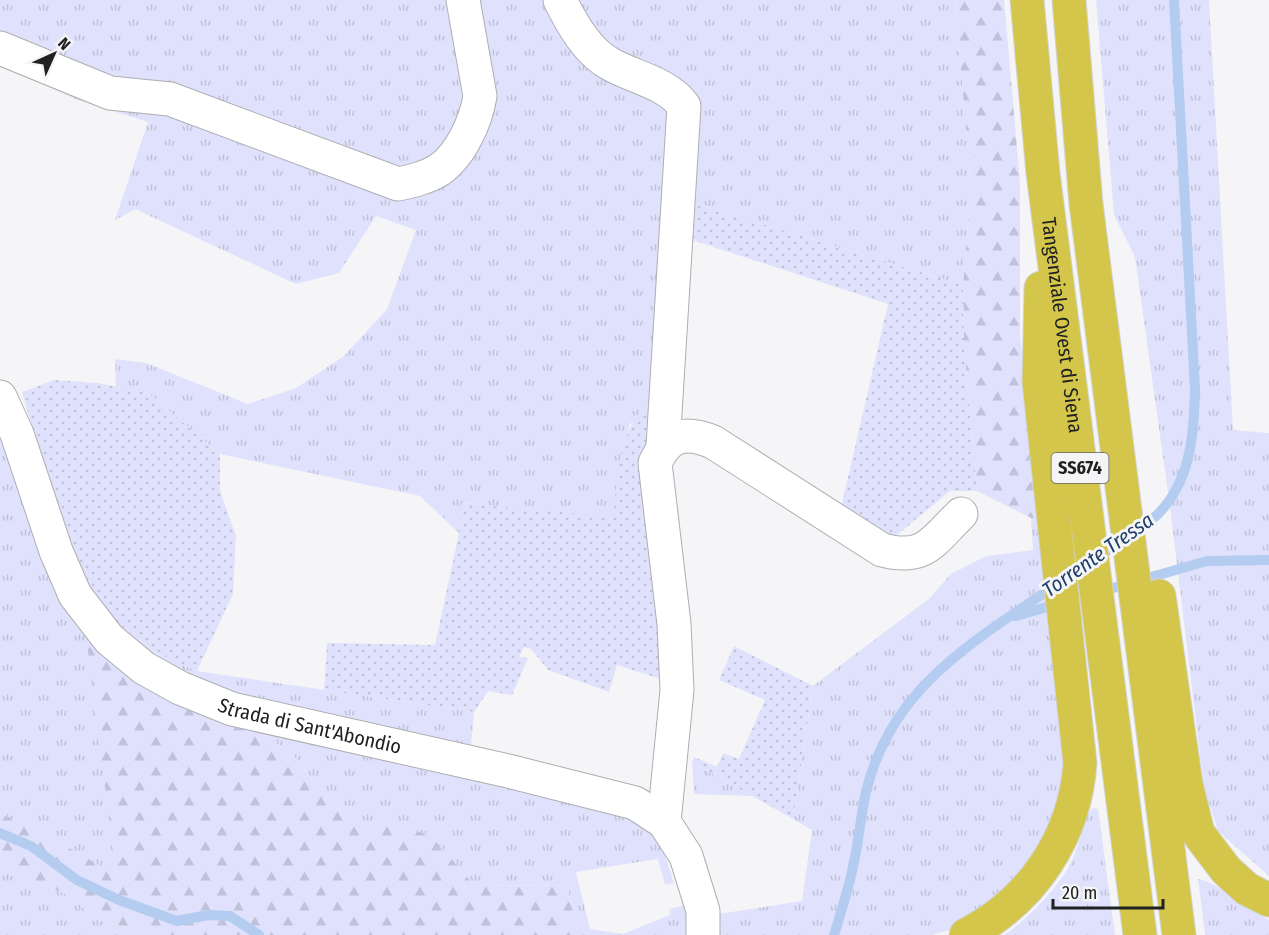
<svg xmlns="http://www.w3.org/2000/svg" width="1269" height="935" viewBox="0 0 1269 935" font-family="'Fira Sans Condensed',sans-serif">
	<style>
		.grass { fill: url(#grass-tufts) }
		.forest { fill: url(#forest-firs) }
		.garden { fill: url(#garden-dots) }
		.lines { fill: none; stroke-linecap: round; stroke-linejoin: round }
		.stream { stroke: #b3ccf0; stroke-width: 10 }
		.minor-casing { stroke: #adaeb0; stroke-width: 35 }
		.highway-casing { stroke: #d2d3d3; stroke-width: 35 }
		.minor { stroke: #fff; stroke-width: 33 }
		.highway { stroke: #d4c64a; stroke-width: 33 }
		.labels { text-anchor: middle; dominant-baseline: central; stroke-width: 6; stroke-linejoin: round; paint-order: stroke }
		.shield { fill: #f5f5f7; stroke: #606161; stroke-width: 1.5 }
		.shield-label { font-size: 18px; font-weight: bold; fill: #202121 }
		.street-label { font-size: 20px; fill: #202121; stroke: #f5f5f7 }
		.water-label { font-size: 21px; font-style: italic; fill: #20416e; stroke: #f5f5f7 }
	</style>
	<defs>
		<pattern id="grass-tufts" width="24" height="20" patternUnits="userSpaceOnUse" patternTransform="scale(1.5)"><rect width="24" height="20" fill="#e0e2fd"/><path d="M3 7l-1-3M5 7V3M7 7l1-3M15 17l-1-3M17 17v-4M19 17l1-3" fill="none" stroke="#c0c2d9"/></pattern>
		<pattern id="forest-firs" width="22" height="20" patternUnits="userSpaceOnUse" patternTransform="scale(1.5)"><rect width="22" height="20" fill="#e0e2fd"/><path d="M5 1l3.5 6h-7zM16 11l3.5 6h-7z" fill="#c0c2d9"/></pattern>
		<pattern id="garden-dots" width="8" height="8" patternUnits="userSpaceOnUse" patternTransform="scale(1.5)"><rect width="8" height="8" fill="#e0e2fd"/><path d="M2 2h.1M6 6h.1" fill="none" stroke="#c0c2d9" stroke-width="1.8" stroke-linecap="round"/></pattern>
	</defs>
	<rect width="100%" height="100%" fill="#f5f5f7"/>
	<path class="grass" d="M 0,0 L 955,0 L 971,188 L 963,285 L 689,202 L 693,93 L 677,77 L 621,59 L 603,76 L 622,89 L 664,105 L 670,112 L 654,409 L 630,424 L 621,455 L 614,518 L 462,503 L 459,533 L 420,496 L 220,454 L 148,393 L 116,387 L 115,359 L 146,363 L 248,404 L 296,388 L 344,356 L 387,309 L 416,230 L 376,216 L 339,273 L 296,284 L 135,209 L 115,220 L 148,122 L 75,99 L 0,64 Z
		M 1096,0 L 1209,0 L 1233,430 L 1269,433 L 1269,876 L 1218,831 L 1204,787 L 1170,507 L 1135,257 L 1114,215 Z
		M 0,422 L 88,631 L 116,876 L 28,824 L 0,814 Z
		M 1039,517 L 1067,762 L 1045,846 L 988,907 L 950,930 L 932,935 L 714,935 L 718,914 L 802,901 L 812,830 L 793,819 L 813,686 L 930,598 L 951,574 L 986,556 L 1033,550 L 1031,518 Z
		M 94,605 L 155,652 L 197,671 L 474,712 L 471,746 L 252,707 L 169,672 Z
		M 251,726 L 620,814 C 663,834 660,840 674,883 L 665,885 L 658,859 L 576,872 L 590,929 L 623,934 L 670,915 L 669,909 L 686,905 L 692,935 L 578,935 L 567,886 L 474,885 L 429,835 L 345,819 L 293,755 Z
		M 692,762 L 752,796 L 694,794 Z
		M 1093,808 L 1098,809 L 1115,935 L 1004,935 C 1027,920 1063,883 1073,858 C 1079,843 1083,828 1088,813 Z
		M 0,868 L 66,894 L 98,920 L 152,935 L 0,935 Z
		M 1198,879 C 1216,881 1249,911 1269,920 L 1269,935 L 1205,935 Z"/>
	<path class="forest" d="M 955,0 L 1004,0 L 1020,182 L 1020,334 L 1039,517 L 1031,518 L 977,491 L 964,348 L 963,285 L 971,188 Z
		M 86,635 L 251,726 L 293,755 L 345,819 L 429,834 L 474,885 L 567,886 L 578,935 L 152,935 L 98,920 L 66,894 L 0,868 L 0,814 L 28,824 L 116,875 Z"/>
	<path class="garden" d="M 689,202 L 963,285 L 964,348 L 977,491 L 950,491 L 897,535 L 890,537 L 840,512 L 888,304 L 689,239 Z
		M 54,380 L 98,383 L 148,393 L 220,454 L 220,491 L 236,536 L 233,594 L 197,671 L 155,652 L 94,605 L 57,514 L 22,392 Z
		M 654,409 L 664,680 L 617,665 L 609,692 L 548,670 L 531,649 L 524,647 L 519,657 L 528,658 L 512,695 L 488,691 L 474,712 L 324,690 L 327,643 L 435,645 L 459,533 L 461,503 L 613,517 C 618,481 617,438 642,410 Z
		M 734,646 L 813,686 L 793,819 L 692,762 L 694,757 L 717,767 L 723,753 L 739,759 L 765,700 L 719,680 Z"/>
	<g class="lines">
		<path class="stream" d="M 1096,558 C 1116,545 1139,532 1157,515 C 1191,482 1194,434 1195,389 L 1174,0
			M 1016,616 L 1207,561 L 1269,560
			M 0,833 L 31,846 L 77,880 L 119,900 L 177,921 L 208,915 L 230,916 L 259,935
			M 834,935 C 843,906 852,877 857,846 C 860,828 862,810 866,792 C 891,687 973,642 1056,585"/>
		<g class="minor-casing">
			<g id="minor">
				<path d="M 560,0 C 572,24 588,53 612,65 C 636,78 667,83 684,106 L 663,446"/>
				<path d="M 0,48 L 110,93 L 170,99 L 398,184 C 412,181 426,178 439,170 C 461,155 476,121 480,96 L 463,0"/>
				<path id="s1" d="M 0,397 L 17,434 L 56,551 L 75,595 L 109,639 L 144,668 L 180,688 L 232,709 L 508,771 L 635,803 L 664,822 L 686,856 L 703,911 L 703,935"/>
				<path d="M 664,822 L 677,690 L 674,624 L 655,463 C 668,435 684,430 713,442 L 882,550 C 925,561 932,542 961,514"/>
			</g>
		</g>
		<g class="highway-casing">
			<g id="highway">
				<path id="s2" d="M 1027,0 L 1043,173 L 1140,935"/>
				<path d="M 1069,0 L 1086,204 L 1179,935"/>
				<path d="M 1159,596 L 1186,784 L 1198,833 L 1226,870 L 1247,889 L 1269,900"/>
				<path d="M 966,935 C 1032,901 1075,837 1080,763 L 1039,382 L 1041,288"/>
			</g>
		</g>
		<use href="#minor" class="minor"/>
		<use href="#highway" class="highway"/>
	</g>
	<g class="labels">
		<rect class="shield" x="1051.5" y="453" width="57" height="30" rx="4.5"/>
		<g class="shield-label">
			<text x="1080" y="468">SS674</text>
		</g>
		<g class="street-label">
			<text stroke="none"><textPath href="#s2" startOffset="327">Tangenziale Ovest di Siena</textPath></text>
			<text stroke="none"><textPath href="#s1" startOffset="490">Strada di Sant'Abondio</textPath></text>
		</g>
		<g class="water-label">
			<text transform="translate(1098 555) rotate(-35)">Torrente Tressa</text>
		</g>
	</g>
	<g transform="translate(54 54) rotate(45)" stroke="#f5f5f7" stroke-width="4.5" paint-order="stroke">
	<path d="M0-4.5L10 22L0 15L-10 22Z" fill="#202121"/>
	<text y="-9" font-size="16" font-weight="bold" text-anchor="middle" fill="#202121">N</text>
	</g>
	<path d="M1053 899v9h110v-9" fill="none" stroke="#202121" stroke-width="3"/>
	<text x="1062" y="899" font-size="18" fill="#202121" stroke="#f5f5f7" stroke-width="4.5" paint-order="stroke">20 m</text>
</svg>
